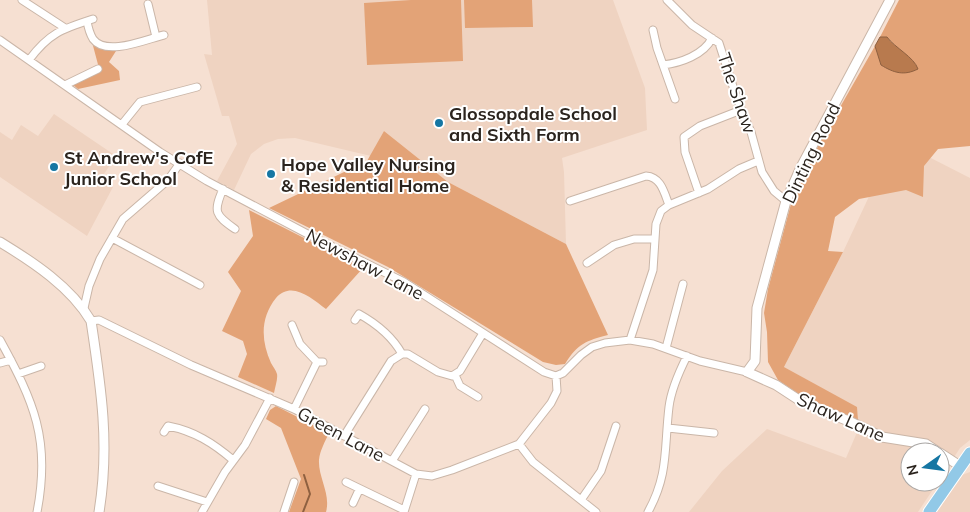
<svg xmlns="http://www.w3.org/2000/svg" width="970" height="512" viewBox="0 0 970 512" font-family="Mulish,sans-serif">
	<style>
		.built { fill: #efd3c1 }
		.green { fill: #e3a377 }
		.water { fill: #b87a4e; stroke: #8e6040 }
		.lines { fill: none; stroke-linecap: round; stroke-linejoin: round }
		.stream { stroke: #8e6040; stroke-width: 2 }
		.minor-casing { stroke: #cab6a8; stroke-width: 9 }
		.tertiary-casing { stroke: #cab6a8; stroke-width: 11 }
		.primary-casing { stroke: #fff; stroke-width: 13 }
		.minor { stroke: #fff; stroke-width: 7 }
		.tertiary { stroke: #fff; stroke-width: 9 }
		.primary { stroke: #92c9e7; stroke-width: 11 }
		.poi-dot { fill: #1576a3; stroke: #fff; stroke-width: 2 }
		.labels { text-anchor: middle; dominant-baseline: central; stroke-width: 4; stroke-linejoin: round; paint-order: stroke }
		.street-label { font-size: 18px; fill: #2b241e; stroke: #fff }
		.poi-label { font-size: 18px; font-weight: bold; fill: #2b241e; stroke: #fff; text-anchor: start }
	</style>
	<rect width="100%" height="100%" fill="#f6e0d2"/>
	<path class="built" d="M 207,0 L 613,0 L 645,88 L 647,130 L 562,158 L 564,172 L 566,244 L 448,182 L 384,131 L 371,156 L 295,138 L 278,139 L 264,144 L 251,154 L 234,190 L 217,181 L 237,144 L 229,116 L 222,116 L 204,54 L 212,55 Z
		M 54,114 L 116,156 L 102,177 L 113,187 L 87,236 L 0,177 L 0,132 L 12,140 L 21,125 L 38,136 Z
		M 925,155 L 970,178 L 970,440 L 960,448 L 940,479 L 940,452 L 910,452 L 910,482 L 938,482 L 918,512 L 689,512 L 722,471 L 767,429 L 846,458 L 858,430 L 857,408 L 784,367 L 843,252 L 880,173 Z
		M 970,472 L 970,512 L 937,512 L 962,475 Z"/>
	<path class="green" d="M 411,0 L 461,0 L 463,61 L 367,65 L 364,3 Z
		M 464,0 L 532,0 L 533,27 L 465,28 Z
		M 899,0 L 970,0 L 970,146 L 938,149 L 924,166 L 923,197 L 906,190 L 859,199 L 835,217 L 828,251 L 843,252 L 784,367 L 857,407 L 858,420 L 800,395 L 778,380 L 768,362 L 767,332 L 764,313 L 768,289 L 791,204 L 819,144 L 875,46 L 876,48 L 901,52 L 887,37 L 880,37 Z
		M 92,42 L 100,48 L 116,51 L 109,62 L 119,71 L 120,80 L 78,89 L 72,84 L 100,72 Z
		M 384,131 L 448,182 L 566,244 L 608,335 C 586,341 578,343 565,364 L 556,365 L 543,362 L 388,267 L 269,208 L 367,161 Z
		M 249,210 L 363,268 L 326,309 C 312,299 292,280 276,298 C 260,318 261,341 271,363 C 273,367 276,370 277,374 C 278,379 275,387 274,393 L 238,377 L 247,354 L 243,341 L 222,331 L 241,291 L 228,272 L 253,236 Z
		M 276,406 L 329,433 C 325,442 320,450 319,460 C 318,477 331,494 326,512 L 289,512 L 301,479 L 281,428 L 266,419 L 270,410 Z"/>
	<path class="water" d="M 880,37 L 887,37 C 895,48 914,57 918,69 C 904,76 894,73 881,65 L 875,46 Z"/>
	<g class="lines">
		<path class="stream" d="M 303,512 L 310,494 L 304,475"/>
		<g class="minor-casing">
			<path id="minor" d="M 22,0 L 65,28
				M 667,0 L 692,25 L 719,43 L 737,99 L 751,132 L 762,172 L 774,191 L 786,201
				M 148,4 L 156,37
				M 87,21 C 88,27 90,34 93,39 C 106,57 147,39 164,35
				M 653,30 L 657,48 L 675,99
				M 0,40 L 160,152 L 207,181 L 317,239 L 404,282 L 544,372 L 556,376 L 563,373 L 581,355 L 592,347 L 605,343 L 630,340 L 653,344 L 700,361 L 747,372
				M 29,60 C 49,33 62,29 93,19
				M 663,65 C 680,63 704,55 712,38
				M 65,85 L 98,69
				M 123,123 L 140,102 L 197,87
				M 223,189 C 213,212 215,215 235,229
				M 699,193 L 685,152 L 684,137 L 700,126 L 736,112
				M 570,201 L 646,176 C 661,177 664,192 669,205
				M 112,238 L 200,285
				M 587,263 L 614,245 L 634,239 L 654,239
				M 84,308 L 89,286 L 100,259 L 123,219 L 168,180 L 180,163
				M 355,320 L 359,314 C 377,324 392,336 402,354
				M 91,321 L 99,320 L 191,365 L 294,409 L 416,474 L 432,476 L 452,470 L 519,444 L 551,403 L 557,391 L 556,376
				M 292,325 L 300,344 L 317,362 L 323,362
				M 0,340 C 34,402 51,440 37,512
				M 630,340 L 653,270 L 656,224 L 661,211 L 669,205 L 708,189 L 739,169 L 758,161
				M 666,348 L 683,284
				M 0,363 L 11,360
				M 18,374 L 41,366
				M 455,375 L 460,386 L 478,397
				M 294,409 L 317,362
				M 668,428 L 714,433
				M 164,432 L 168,426 C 194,431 213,443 233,460
				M 344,436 L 391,361 L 402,354 L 408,354 L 438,372 L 452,376 L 460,371 L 483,333
				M 519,444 L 533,462 L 596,512
				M 392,461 L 425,409
				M 346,482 L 404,510
				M 158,486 L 207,502
				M 581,500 L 601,471 L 616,426
				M 353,503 L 359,490
				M 202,512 L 225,472 L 245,445 L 270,398
				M 284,512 L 294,482
				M 404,512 L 416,474
				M 648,512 C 669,474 664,448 669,407 C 671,390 679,372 687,356"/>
		</g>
		<g class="tertiary-casing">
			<path id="tertiary" d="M 890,0 L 801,167 L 786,201 L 757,308 L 755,361 L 747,372 L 776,385 L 802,402 L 851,422 L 882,437 L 926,444 L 938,452
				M 0,242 C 33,262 71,287 91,321 C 101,387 110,445 99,512
				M 940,453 L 960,466"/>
		</g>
		<g class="primary-casing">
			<path id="primary" d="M 929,512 L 970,453"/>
		</g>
		<use href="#minor" class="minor"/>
		<use href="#tertiary" class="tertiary"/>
		<use href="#primary" class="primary"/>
	</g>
	<g class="poi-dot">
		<circle cx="439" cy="123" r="5"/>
		<circle cx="54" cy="167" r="5"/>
		<circle cx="271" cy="174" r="5"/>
	</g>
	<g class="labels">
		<g class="street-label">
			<text transform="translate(737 93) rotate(71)">The Shaw</text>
			<text transform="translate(811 153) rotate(-64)">Dinting Road</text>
			<text transform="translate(365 264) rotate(28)">Newshaw Lane</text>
			<text transform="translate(841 417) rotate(24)">Shaw Lane</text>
			<text transform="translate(341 434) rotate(28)">Green Lane</text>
		</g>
		<g class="poi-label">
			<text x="449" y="113">Glossopdale School<tspan x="449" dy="21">and Sixth Form</tspan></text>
			<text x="64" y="157">St Andrew's CofE<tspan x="64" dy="21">Junior School</tspan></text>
			<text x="281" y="164">Hope Valley Nursing<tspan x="281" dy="21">&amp; Residential Home</tspan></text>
		</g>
	</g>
	<g transform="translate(925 467) rotate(256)"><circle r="24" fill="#ffffff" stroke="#aaa7a5"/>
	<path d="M0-4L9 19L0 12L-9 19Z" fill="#1576a3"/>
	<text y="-8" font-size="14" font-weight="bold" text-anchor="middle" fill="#2b241e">N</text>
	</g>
</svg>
